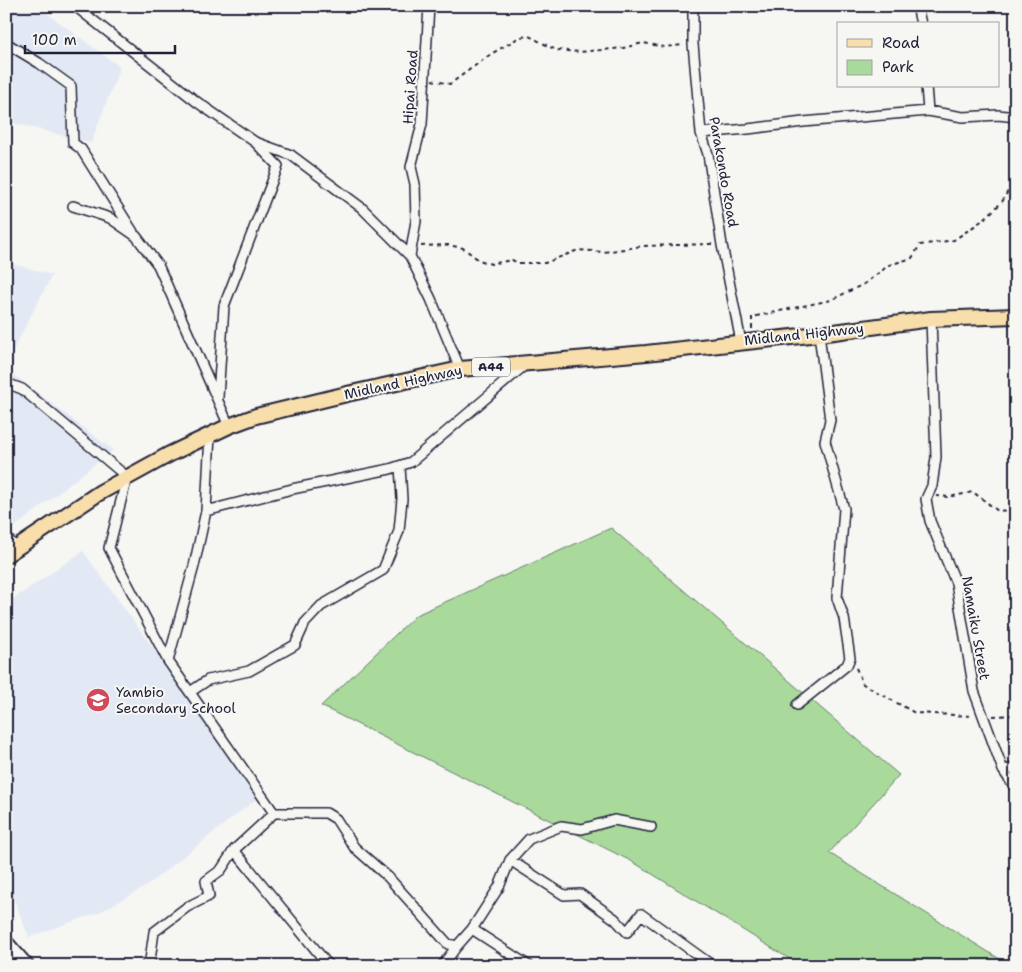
<svg xmlns="http://www.w3.org/2000/svg" width="1022" height="972" viewBox="0 0 1022 972" font-family="'Shantell Sans',sans-serif">
	<style>
		.built { fill: #e3e9f4 }
		.green { fill: #a9da9b; stroke: #667e6b }
		.lines { fill: none; stroke-linecap: round; stroke-linejoin: round }
		.minor-casing { stroke: #22223b; stroke-width: 12 }
		.tertiary-casing { stroke: #22223b; stroke-width: 15 }
		.primary-casing { stroke: #22223b; stroke-width: 18 }
		.path { stroke: #22223b; stroke-width: 2; stroke-dasharray: 4 4; stroke-linecap: butt }
		.minor { stroke: #f6f6f2; stroke-width: 9 }
		.tertiary { stroke: #f6f6f2; stroke-width: 11 }
		.primary { stroke: #f8deab; stroke-width: 14 }
		.labels { text-anchor: middle; dominant-baseline: central; stroke-width: 4; stroke-linejoin: round; paint-order: stroke }
		.shield { fill: #f6f6f2; stroke: #626272; stroke-width: 1 }
		.shield-label { font-size: 12px; font-weight: bold; fill: #22223b }
		.street-label { font-size: 14px; fill: #22223b; stroke: #f6f6f2 }
		.poi-label { font-size: 14px; fill: #22223b; stroke: #f6f6f2; text-anchor: start }
	</style>
	<rect width="100%" height="100%" fill="#f6f6f2"/>
	<filter id="ink" filterUnits="userSpaceOnUse"><feTurbulence type="fractalNoise" baseFrequency=".02" numOctaves="2"/><feDisplacementMap in="SourceGraphic" scale="10" xChannelSelector="R" yChannelSelector="G"/><feConvolveMatrix kernelMatrix="1 2 1 2 8 2 1 2 1" color-interpolation-filters="sRGB"/></filter>
	<g filter="url(#ink)">
		<path class="built" d="M 6,6 L 37,6 L 120,67 L 91,143 L 6,121 Z
			M 6,262 L 52,275 L 6,364 Z
			M 6,369 L 113,450 L 6,534 Z
			M 83,551 L 260,796 L 145,887 L 100,912 L 29,937 L 6,880 L 6,604 Z"/>
		<path class="green" d="M 611,528 L 899,775 L 829,853 L 1011,966 L 801,966 L 633,862 L 321,706 L 416,615 Z"/>
		<g class="lines">
			<g class="minor-casing">
				<path id="minor" d="M 75,6 L 197,102 L 255,142 L 291,155 L 362,208 L 410,256 L 431,299 L 460,369
					M 693,6 L 693,44 L 701,133 L 708,154 L 722,245 L 741,342
					M 917,6 L 921,24
					M 6,43 L 39,63 L 71,86 L 73,143 L 81,149 L 133,232
					M 926,86 L 928,111
					M 701,133 L 748,129 L 803,122 L 928,111 L 963,117 L 998,115 L 1016,117
					M 73,206 L 110,218 L 136,236 L 158,265 L 229,426
					M 410,256 L 416,221 L 415,184 L 411,167 L 422,124 L 429,6
					M 931,319 L 936,457 L 932,486 L 926,499 L 930,521 L 956,583 L 974,691 L 1003,770 L 1016,789
					M 6,383 L 22,389 L 127,477 L 109,548 L 168,661 L 274,813 L 326,813 L 336,819 L 354,847 L 388,877 L 448,944 L 457,946 L 472,929 L 499,887 L 510,860 L 529,839 L 561,826 L 582,829 L 614,820 L 651,827
					M 218,397 L 224,306 L 278,166 L 257,144
					M 210,435 L 206,511 L 292,489 L 390,469 L 411,462 L 526,364
					M 6,537 L 16,548
					M 168,661 L 194,566 L 206,511
					M 190,692 L 208,680 L 249,671 L 295,645 L 305,623 L 321,606 L 383,570 L 399,531 L 402,499 L 400,466
					M 797,705 L 847,665 L 850,658 L 844,618 L 837,598 L 844,509 L 825,441 L 830,420 L 819,334
					M 1003,770 L 1016,768
					M 234,850 L 329,966
					M 510,860 L 564,895 L 580,894 L 615,919 L 627,932 L 641,914 L 713,966
					M 472,929 L 529,966
					M 145,966 L 150,960 L 154,932 L 187,907 L 209,896 L 206,881 L 221,870 L 234,850 L 274,813
					M 442,966 L 457,946"/>
			</g>
			<g class="tertiary-casing">
				<path id="tertiary" d="M 6,941 L 28,966"/>
			</g>
			<g class="primary-casing">
				<path id="primary" d="M 6,555 L 99,493 L 170,454 L 229,426 L 256,416 L 347,394 L 460,369 L 646,353 L 819,334 L 931,319 L 1016,316"/>
			</g>
			<path class="path" d="M 432,80 L 450,84 L 491,54 L 520,37 L 529,36 L 556,50 L 580,52 L 623,48 L 643,43 L 664,47 L 683,45
				M 421,246 L 448,245 L 463,248 L 479,260 L 491,264 L 512,260 L 518,263 L 545,263 L 578,250 L 604,252 L 643,246 L 712,244
				M 752,329 L 752,317 L 831,300 L 864,284 L 889,265 L 912,258 L 920,245 L 954,240 L 983,220 L 1002,202 L 1008,191 L 1016,186
				M 936,496 L 949,497 L 973,492 L 998,511 L 1016,509
				M 856,668 L 863,684 L 915,713 L 973,716
				M 993,716 L 1016,715"/>
			<use href="#minor" class="minor"/>
			<use href="#tertiary" class="tertiary"/>
			<use href="#primary" class="primary"/>
		</g>
	</g>
	<defs>
		<g id="school-disc" transform="scale(1.25)"><circle r="9.5" fill="#d1495b" stroke="#f6f6f2"/><path d="M0-5L7-2L0 1L-7-2ZM-4 1L0 2.5L4 1V4Q0 6-4 4Z" fill="#fff"/></g>
	</defs>
	<g fill-rule="evenodd">
		<use href="#school-disc" x="98" y="700"/>
	</g>
	<g class="labels">
		<rect class="shield" x="472" y="357.5" width="38" height="19" rx="4"/>
		<g class="shield-label">
			<text x="491" y="367">A44</text>
		</g>
		<g class="street-label">
			<text transform="translate(410 87) rotate(-86)">Hipai Road</text>
			<text transform="translate(724 172) rotate(80)">Parakondo Road</text>
			<text transform="translate(804 334) rotate(-6)">Midland Highway</text>
			<text transform="translate(403 382) rotate(-12)">Midland Highway</text>
			<text transform="translate(976 628) rotate(80)">Namaiku Street</text>
		</g>
		<g class="poi-label">
			<text x="116" y="692">Yambio<tspan x="116" dy="16">Secondary School</tspan></text>
		</g>
	</g>
	<rect width="1022" height="972" fill="none" stroke="#f6f6f2" stroke-width="25"/>
	<rect x="12" y="12" width="997" height="947" fill="none" stroke="#22223b" stroke-width="2" filter="url(#ink)"/>
	<rect x="837" y="22" width="162" height="65" fill="#f6f6f2" stroke="#a1a1a9"/>
	<rect x="847" y="39" width="25" height="8" fill="#f8deab" stroke="#a1a1a9"/>
	<text x="882" y="48" font-size="15" fill="#22223b">Road</text>
	<rect x="847" y="60" width="25" height="15" fill="#a9da9b" stroke="#a1a1a9"/>
	<text x="882" y="72" font-size="15" fill="#22223b">Park</text>
	<path d="M25 45v8h150v-8" fill="none" stroke="#22223b" stroke-width="2.5"/>
	<text x="32" y="45" font-size="15" fill="#22223b" stroke="#f6f6f2" stroke-width="4" paint-order="stroke">100 m</text>
</svg>
